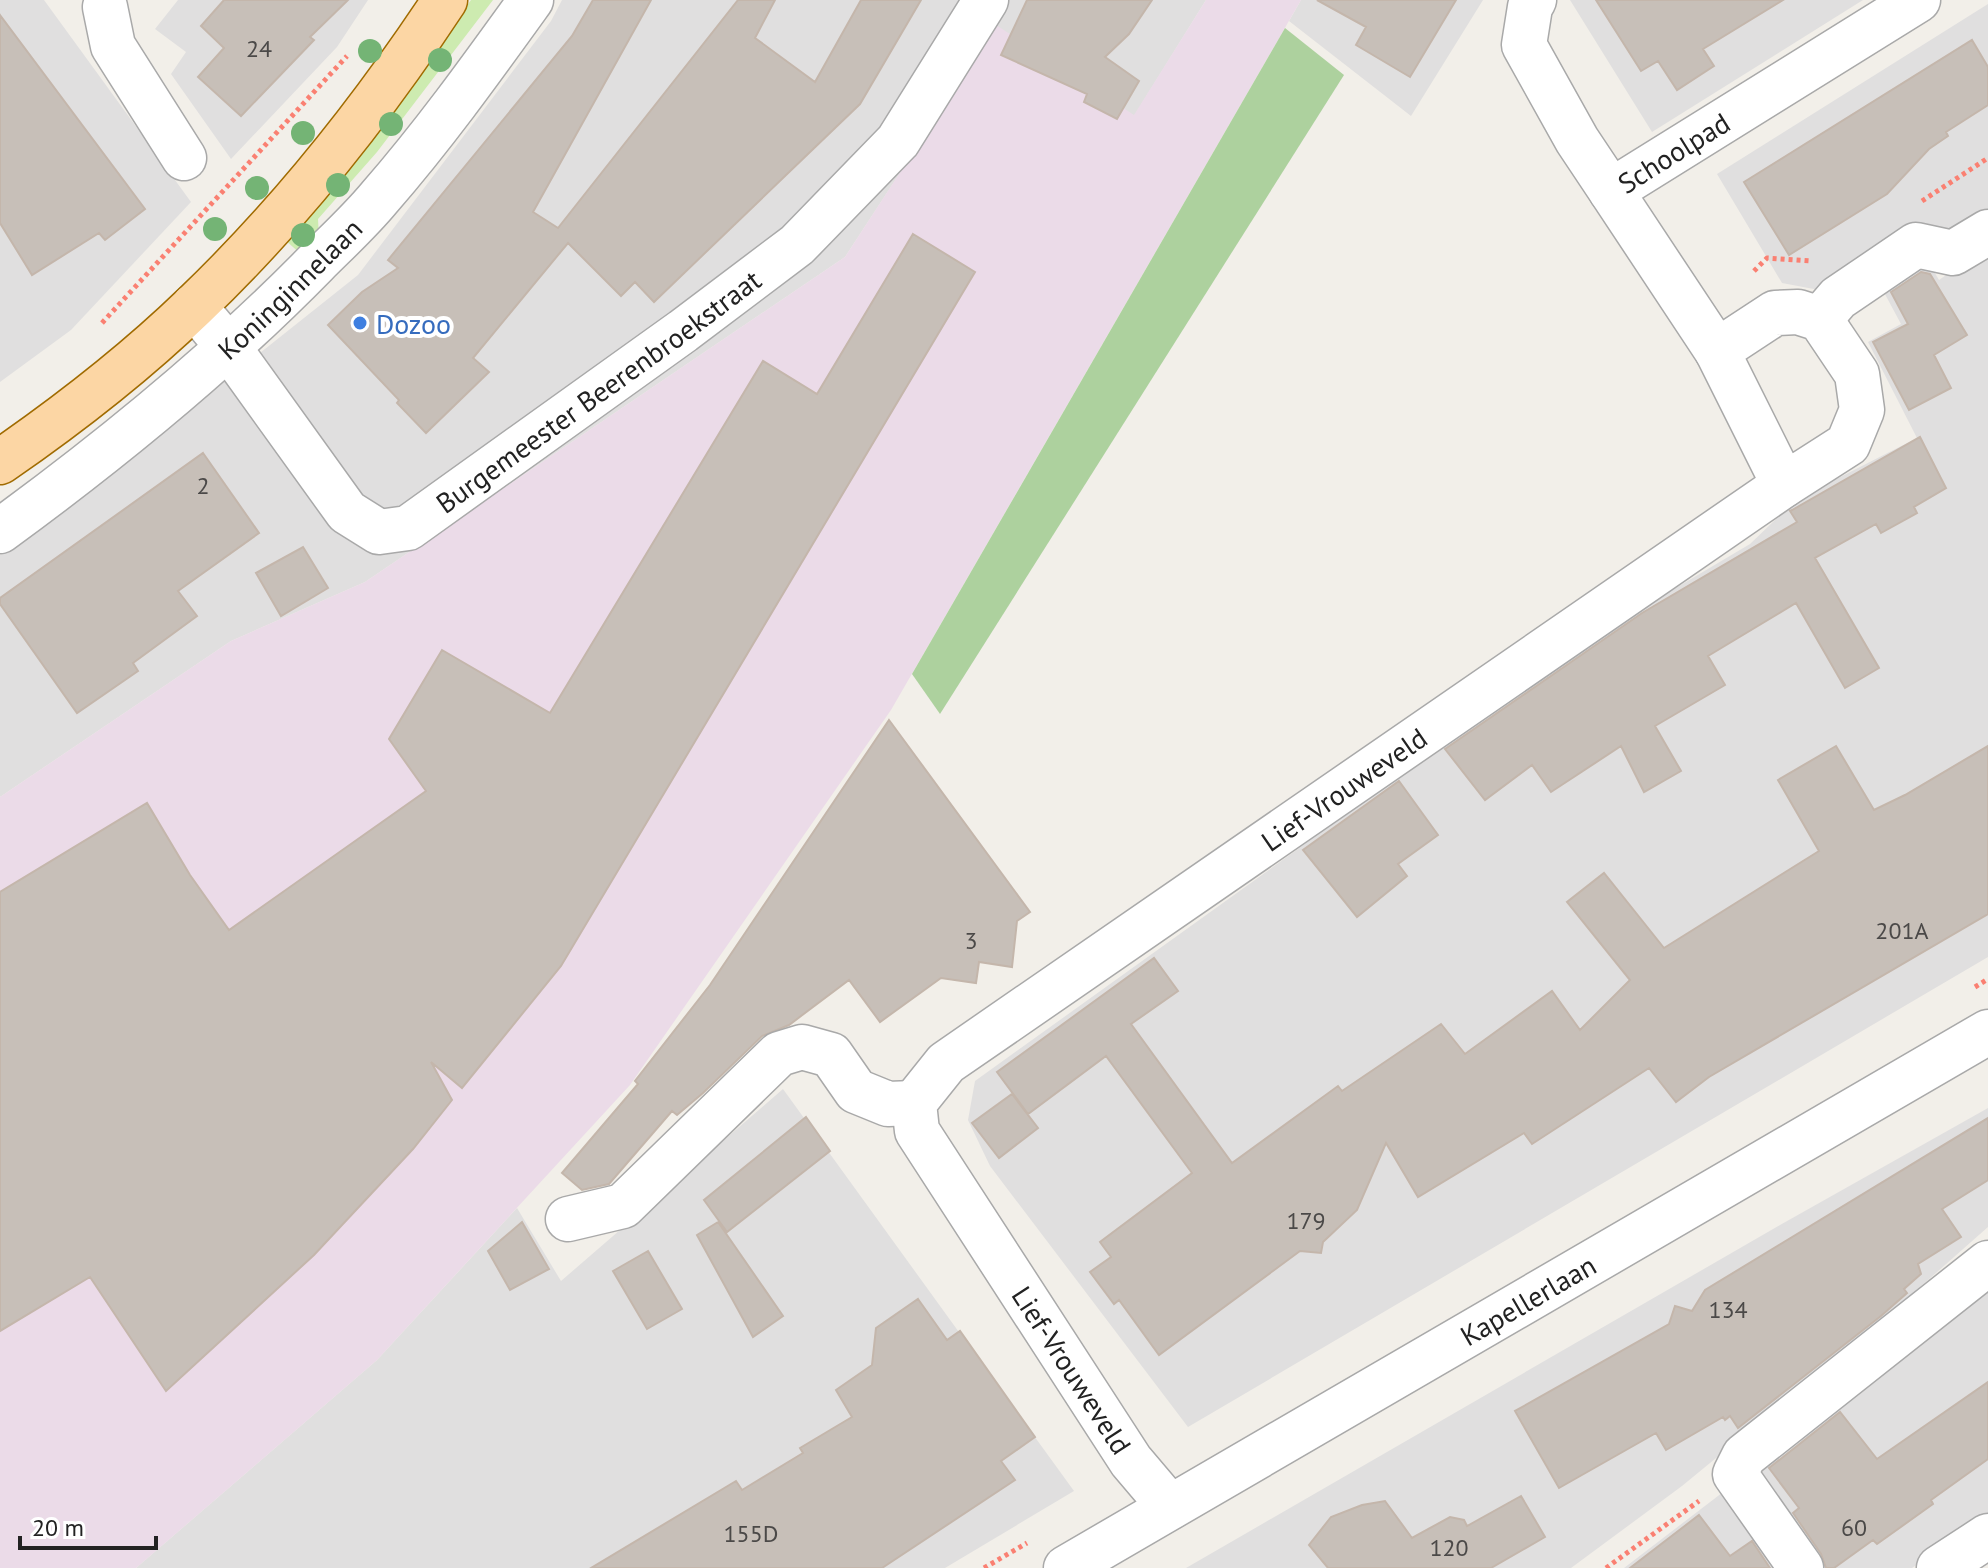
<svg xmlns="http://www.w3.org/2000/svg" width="1988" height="1568" viewBox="0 0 1988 1568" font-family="'PT Sans',sans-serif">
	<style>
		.residential { fill: #e0dfdf }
		.industrial { fill: #ebdbe8 }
		.grass { fill: #cdebb0 }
		.forest { fill: #add19e }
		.building { fill: #c7bfb8; stroke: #c4b6ab; stroke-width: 2 }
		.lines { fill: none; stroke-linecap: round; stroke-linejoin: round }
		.minor-casing { stroke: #a9a9a9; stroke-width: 47 }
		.major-casing { stroke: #a06b00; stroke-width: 47 }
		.path { stroke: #fa8072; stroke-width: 5; stroke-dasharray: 4 4; stroke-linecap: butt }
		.minor { stroke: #fff; stroke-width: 44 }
		.major { stroke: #fcd6a4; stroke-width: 44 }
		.tree { fill: #74b475 }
		.shop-dot { fill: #3f7fe0; stroke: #fff; stroke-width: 3 }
		.labels { text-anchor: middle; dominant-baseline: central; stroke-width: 8; stroke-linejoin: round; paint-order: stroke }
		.number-label { font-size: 24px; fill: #4b4948 }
		.street-label { font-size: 28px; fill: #222; stroke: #fff }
		.shop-label { font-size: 28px; fill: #366cbe; stroke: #fff; text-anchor: start }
	</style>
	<rect width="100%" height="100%" fill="#f2efe9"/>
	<path class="residential" d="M 0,0 L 44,0 L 191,202 L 71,330 L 0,382 Z
		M 178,0 L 368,0 L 337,47 L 231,159 L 171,74 L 186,52 L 155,29 Z
		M 562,0 L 1206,0 L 1134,116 L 996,26 L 845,257 L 365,582 L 231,641 L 0,797 L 0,555 L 27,538 L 358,275 L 551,21 Z
		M 1301,0 L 1483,0 L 1411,116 L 1289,21 Z
		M 1570,0 L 1863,0 L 1652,132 Z
		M 1988,4 L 1988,215 L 1819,290 L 1782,283 L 1717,174 Z
		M 1988,246 L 1988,957 L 1188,1427 L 990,1166 L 968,1120 L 975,1081 L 1298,849 L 1485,706 L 1573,649 L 1750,544 L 1797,499 L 1917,438 L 1868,342 L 1901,324 L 1879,283 L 1926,258 L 1939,280 Z
		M 783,1089 L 1074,1491 L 945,1568 L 136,1568 L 377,1360 L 517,1208 L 561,1281 Z
		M 1988,1108 L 1988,1227 L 1860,1340 L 1682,1486 L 1571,1568 L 1186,1568 L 1780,1225 Z
		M 1988,1275 L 1988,1514 L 1912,1568 L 1624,1568 L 1967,1305 Z"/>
	<path class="industrial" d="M 1206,0 L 1301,0 L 891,710 L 630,1085 L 377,1360 L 136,1568 L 0,1568 L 0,797 L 231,641 L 365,582 L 845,257 L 996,25 L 1134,115 Z"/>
	<path class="grass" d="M 471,0 L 493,0 L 377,152 L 318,219 L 319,237 L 302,255 L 284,239 L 368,145 Z"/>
	<path class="forest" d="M 1285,28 L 1344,75 L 940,714 L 912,674 Z"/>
	<path class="building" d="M 224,0 L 348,0 L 310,37 L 314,40 L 241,116 L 198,77 L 224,48 L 201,26 Z
		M 593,0 L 651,0 L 533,212 L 558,228 L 738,0 L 775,0 L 755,38 L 815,82 L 861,0 L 921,0 L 860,104 L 654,302 L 635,282 L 621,296 L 568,243 L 473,358 L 489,372 L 426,433 L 397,403 L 399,400 L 328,325 L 362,292 L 398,268 L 388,260 L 572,36 Z
		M 1027,0 L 1152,0 L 1129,34 L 1105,57 L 1139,81 L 1117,119 L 1084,102 L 1087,94 L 1001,55 Z
		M 1317,0 L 1456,0 L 1410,77 L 1356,45 L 1366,27 Z
		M 1596,0 L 1783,0 L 1703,49 L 1714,66 L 1677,90 L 1658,61 L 1641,71 Z
		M 0,15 L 145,209 L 105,240 L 99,233 L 32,275 L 0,223 Z
		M 1972,40 L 1988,67 L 1988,105 L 1946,132 L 1948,136 L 1929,149 L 1887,194 L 1789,255 L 1744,182 Z
		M 913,234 L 975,272 L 561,966 L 462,1088 L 431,1062 L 452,1100 L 413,1149 L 314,1255 L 166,1391 L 90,1277 L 0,1331 L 0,892 L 147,803 L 190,875 L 229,930 L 426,791 L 389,739 L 442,650 L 550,713 L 763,361 L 817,394 Z
		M 1921,272 L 1930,274 L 1967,335 L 1934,355 L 1951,388 L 1909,410 L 1873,342 L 1908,324 L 1891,292 Z
		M 1920,437 L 1946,488 L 1914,507 L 1917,513 L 1881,533 L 1876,524 L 1815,558 L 1879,668 L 1845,688 L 1796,603 L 1708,656 L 1725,685 L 1655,726 L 1681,771 L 1644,792 L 1621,746 L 1551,792 L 1532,765 L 1485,800 L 1445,749 L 1642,613 L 1797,522 L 1790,511 L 1792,510 Z
		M 203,453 L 259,533 L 178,591 L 197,616 L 133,663 L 138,671 L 77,713 L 0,604 L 0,598 Z
		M 303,547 L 328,588 L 281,616 L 256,573 Z
		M 889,720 L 1030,912 L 1017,921 L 1012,967 L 979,962 L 976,983 L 941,978 L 880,1022 L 849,980 L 789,1025 L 762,1036 L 703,1093 L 677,1115 L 672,1111 L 609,1184 L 582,1190 L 562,1173 L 638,1084 L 635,1081 L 710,985 Z
		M 1836,746 L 1874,810 L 1905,795 L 1988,746 L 1988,914 L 1709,1077 L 1676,1102 L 1649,1068 L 1532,1144 L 1524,1133 L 1418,1197 L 1386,1143 L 1357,1210 L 1323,1242 L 1321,1253 L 1300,1251 L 1159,1355 L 1119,1300 L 1114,1304 L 1090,1272 L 1111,1257 L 1100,1242 L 1192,1173 L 1106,1056 L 1028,1114 L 997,1072 L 1154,958 L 1178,991 L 1131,1024 L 1232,1163 L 1338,1086 L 1342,1091 L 1441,1024 L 1465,1054 L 1552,991 L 1580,1030 L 1630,980 L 1567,902 L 1604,873 L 1664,948 L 1819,851 L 1778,780 Z
		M 1399,781 L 1438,835 L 1398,864 L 1407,876 L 1357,917 L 1303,850 Z
		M 1012,1094 L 1038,1128 L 999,1158 L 972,1123 Z
		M 806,1117 L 830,1151 L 727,1232 L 704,1200 Z
		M 1988,1118 L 1988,1180 L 1942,1209 L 1961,1237 L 1918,1264 L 1921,1274 L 1904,1289 L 1907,1293 L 1881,1316 L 1738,1428 L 1730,1416 L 1725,1420 L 1723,1417 L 1666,1450 L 1656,1433 L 1559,1488 L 1515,1411 L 1669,1324 L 1675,1306 L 1692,1311 L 1705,1290 Z
		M 522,1222 L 549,1269 L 510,1290 L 488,1251 Z
		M 718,1222 L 783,1316 L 753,1337 L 697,1235 Z
		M 648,1251 L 682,1309 L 647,1329 L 613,1271 Z
		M 918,1299 L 947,1340 L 960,1331 L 1035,1437 L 1001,1461 L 1015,1480 L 882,1568 L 591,1568 L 736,1481 L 742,1490 L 803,1453 L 800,1448 L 852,1417 L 836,1390 L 872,1365 L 876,1328 Z
		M 1988,1382 L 1988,1459 L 1931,1500 L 1933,1504 L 1877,1544 L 1873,1540 L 1834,1568 L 1826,1568 L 1821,1554 L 1793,1513 L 1799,1508 L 1769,1468 L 1840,1412 L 1877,1459 Z
		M 1521,1496 L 1545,1537 L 1491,1568 L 1328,1568 L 1309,1545 L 1331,1517 L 1362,1505 L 1385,1501 L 1412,1538 L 1450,1517 L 1464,1520 L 1467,1526 Z
		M 1699,1515 L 1730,1556 L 1752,1541 L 1770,1568 L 1630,1568 Z"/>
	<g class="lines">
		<g class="minor-casing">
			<g id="minor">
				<path id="s1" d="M 1534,0 L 1530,7 L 1524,45 L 1577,140 L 1611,191 L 1918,0"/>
				<path d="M 105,7 L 113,46 L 184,158"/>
				<path d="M 1611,191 L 1717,351"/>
				<path id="s2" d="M 194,306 L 229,348 L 347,512 L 379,532 L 408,528 L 683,331 L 797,245 L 898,141 L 986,0"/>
				<path d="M 1798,312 L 1820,319 L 1857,374 L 1862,410 L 1848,444 L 1784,485 L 1717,351 L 1775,313 Z"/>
				<path d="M 1820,319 L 1838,298 L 1916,245 L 1953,253 L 1988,232"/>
				<path id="s3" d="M 0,531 C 111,450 219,362 316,263 C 337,242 360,221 379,198 C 434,135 482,68 531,0"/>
				<path d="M 568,1219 L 623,1206 L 779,1054 L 802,1047 L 831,1055 L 856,1091 L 888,1104 L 914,1103"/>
				<path id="s4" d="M 1170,1507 L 1131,1461 L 917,1131 L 914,1103 L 946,1063 L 1784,485"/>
				<path id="s5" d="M 1066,1568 L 1988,1032"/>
				<path d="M 1801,1568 L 1735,1474 L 1744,1456 L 1988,1263"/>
				<path d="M 1939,1568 L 1988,1536"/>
			</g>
		</g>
		<g class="major-casing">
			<path id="major" d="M 0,462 C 68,415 135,363 194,306 C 289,215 373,109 445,0"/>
		</g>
		<path class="path" d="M 1922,201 L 1988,158
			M 1754,271 L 1767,258 L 1811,261
			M 102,323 L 347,56
			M 1975,987 L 1988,979
			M 984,1568 L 1027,1543
			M 1606,1568 L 1699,1501"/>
		<use href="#minor" class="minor"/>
		<use href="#major" class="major"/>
	</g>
	<g class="tree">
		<circle cx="370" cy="51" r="12"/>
		<circle cx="440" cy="60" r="12"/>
		<circle cx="391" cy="124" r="12"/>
		<circle cx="303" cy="133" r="12"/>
		<circle cx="338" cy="185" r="12"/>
		<circle cx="257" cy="188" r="12"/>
		<circle cx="215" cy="229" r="12"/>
		<circle cx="303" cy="235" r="12"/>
	</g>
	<circle class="shop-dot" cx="360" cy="323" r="8"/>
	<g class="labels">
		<g class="number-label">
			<text x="259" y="48">24</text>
			<text x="203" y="485">2</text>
			<text x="1902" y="930">201A</text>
			<text x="971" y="940">3</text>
			<text x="1306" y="1220">179</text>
			<text x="1728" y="1309">134</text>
			<text x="1854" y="1527">60</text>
			<text x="751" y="1533">155D</text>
			<text x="1449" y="1547">120</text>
		</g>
		<g class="street-label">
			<text stroke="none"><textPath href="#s1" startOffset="290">Schoolpad</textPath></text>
			<text stroke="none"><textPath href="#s3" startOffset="378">Koninginnelaan</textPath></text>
			<text stroke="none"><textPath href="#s2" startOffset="558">Burgemeester Beerenbroekstraat</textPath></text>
			<text stroke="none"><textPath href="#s4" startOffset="1016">Lief-Vrouweveld</textPath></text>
			<text stroke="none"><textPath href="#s5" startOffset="534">Kapellerlaan</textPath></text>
			<text transform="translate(1072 1370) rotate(57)">Lief-Vrouweveld</text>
		</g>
		<g class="shop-label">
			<text x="376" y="323">Dozoo</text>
		</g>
	</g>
	<path d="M20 1536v12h136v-12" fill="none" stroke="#222222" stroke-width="4"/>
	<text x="32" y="1536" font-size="24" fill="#222222" stroke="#ffffff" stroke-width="6" paint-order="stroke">20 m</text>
</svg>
